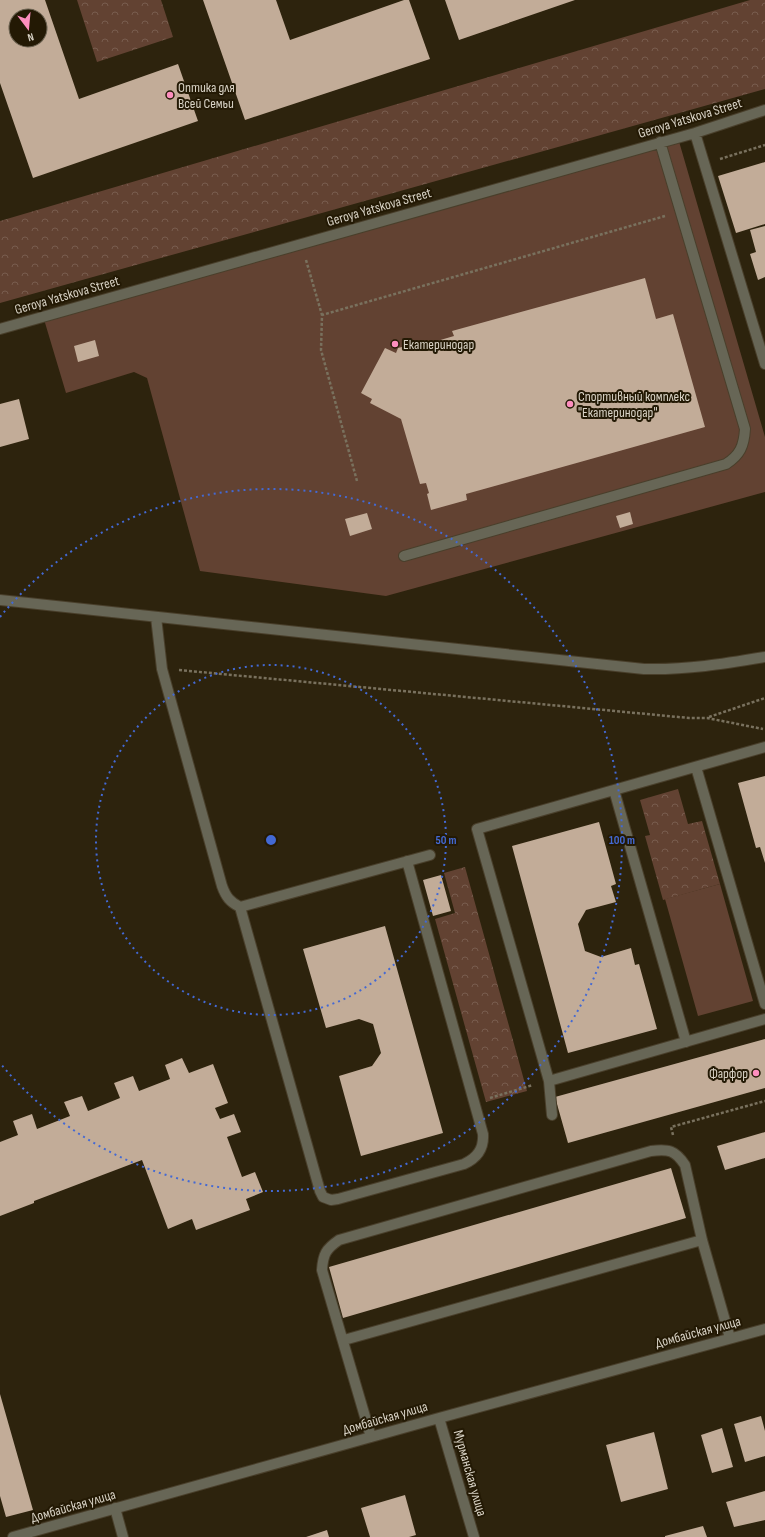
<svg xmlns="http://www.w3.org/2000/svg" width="765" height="1537" viewBox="0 0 765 1537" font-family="'Sofia Sans Condensed',sans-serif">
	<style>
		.forest { fill: url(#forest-crowns) }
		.pitch { fill: #624232 }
		.building { fill: #c2ac98; fill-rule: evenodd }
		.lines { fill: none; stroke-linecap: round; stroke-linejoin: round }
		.minor-casing { stroke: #493f2b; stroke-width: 12 }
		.path { stroke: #79715e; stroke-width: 2.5; stroke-dasharray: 3 2; stroke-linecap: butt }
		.minor { stroke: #676656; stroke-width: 10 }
		.ring { fill: none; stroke: #4369d4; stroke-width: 2; stroke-dasharray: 2 4 }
		.poi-dot { fill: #fd8ebe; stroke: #231904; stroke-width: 1.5 }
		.labels { text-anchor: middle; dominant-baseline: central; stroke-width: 4; stroke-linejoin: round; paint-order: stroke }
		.poi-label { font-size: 14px; fill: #d9d3c6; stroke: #231904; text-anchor: start }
		.street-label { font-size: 14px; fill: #d9d3c6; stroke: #231904 }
		.centre { fill: #4369d4; stroke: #231904; stroke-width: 2 }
		.ring-label { font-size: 12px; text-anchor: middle; font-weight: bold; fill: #4369d4; stroke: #231904; stroke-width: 4; stroke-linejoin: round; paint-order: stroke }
	</style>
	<defs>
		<pattern id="forest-crowns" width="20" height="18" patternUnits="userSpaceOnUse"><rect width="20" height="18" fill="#624232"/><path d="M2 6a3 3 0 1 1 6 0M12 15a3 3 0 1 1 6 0" fill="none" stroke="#785c4e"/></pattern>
	</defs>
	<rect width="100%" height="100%" fill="#2d230d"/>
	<path class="forest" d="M 77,0 L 161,0 L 173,37 L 97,62 Z
		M 750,0 L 765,0 L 765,89 L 0,303 L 0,221 Z
		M 678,789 L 688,824 L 702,821 L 720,884 L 663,900 L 645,836 L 650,835 L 640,800 Z
		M 465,867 L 527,1091 L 486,1102 L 435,919 L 455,913 L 444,873 Z"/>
	<path class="pitch" d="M 678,138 L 765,437 L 765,492 L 386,596 L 200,571 L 147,378 L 134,372 L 66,393 L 43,316 Z
		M 720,884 L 753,1001 L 698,1016 L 665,899 Z"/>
	<path class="building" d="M 0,0 L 45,0 L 79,99 L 178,64 L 198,121 L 33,178 L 0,83 ZM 16,16 L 40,16 L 40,40 L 16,40 Z
		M 203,0 L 276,0 L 290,40 L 404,0 L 409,0 L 430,59 L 245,120 Z
		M 445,0 L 575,0 L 459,40 Z
		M 765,162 L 765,224 L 736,233 L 718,176 Z
		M 765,226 L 765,277 L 758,280 L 750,254 L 756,252 L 750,230 Z
		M 645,278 L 656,319 L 673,314 L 705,427 L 466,494 L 467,500 L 431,510 L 427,494 L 429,493 L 426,483 L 420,484 L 401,419 L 370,403 L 372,399 L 361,393 L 385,348 L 396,353 L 398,348 L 417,343 L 420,346 L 454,336 L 452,331 Z
		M 95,340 L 99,356 L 78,362 L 74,346 Z
		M 19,399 L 29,439 L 0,447 L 0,404 Z
		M 630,512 L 633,524 L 620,528 L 616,516 Z
		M 367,513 L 372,529 L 350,536 L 345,519 Z
		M 765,776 L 765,863 L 760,847 L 756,848 L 738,783 Z
		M 599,822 L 616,884 L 611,886 L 616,902 L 586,910 L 578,924 L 585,951 L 601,957 L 631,948 L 635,965 L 639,964 L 657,1029 L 568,1053 L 512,846 Z
		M 441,875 L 451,911 L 433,916 L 423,880 Z
		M 385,926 L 443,1133 L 361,1156 L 339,1076 L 372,1066 L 381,1053 L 373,1024 L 359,1019 L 326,1028 L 303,949 Z
		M 765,1039 L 765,1088 L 568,1143 L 555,1097 Z
		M 182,1058 L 189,1073 L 213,1064 L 228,1103 L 215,1108 L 220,1119 L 234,1114 L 241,1132 L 227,1137 L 242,1177 L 255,1172 L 263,1192 L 246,1199 L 250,1210 L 196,1230 L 192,1219 L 168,1229 L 142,1160 L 34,1201 L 34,1203 L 0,1216 L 0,1142 L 18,1135 L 13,1121 L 32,1114 L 37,1129 L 70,1116 L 64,1102 L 82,1096 L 88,1111 L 120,1098 L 114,1083 L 133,1076 L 139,1091 L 170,1079 L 165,1065 Z
		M 765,1132 L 765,1158 L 725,1170 L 717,1146 Z
		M 671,1168 L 686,1218 L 343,1318 L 329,1267 Z
		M 0,1394 L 33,1510 L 6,1517 L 0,1496 Z
		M 761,1416 L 765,1431 L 765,1456 L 745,1462 L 734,1424 Z
		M 722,1428 L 733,1467 L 712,1473 L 701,1435 Z
		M 654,1432 L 668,1489 L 621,1502 L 606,1445 Z
		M 765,1491 L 765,1520 L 734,1527 L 726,1502 Z
		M 405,1495 L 416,1535 L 409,1537 L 370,1537 L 361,1508 Z
		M 703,1526 L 707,1537 L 665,1537 L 665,1536 Z
		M 327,1530 L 329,1537 L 306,1537 Z"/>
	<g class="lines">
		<g class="minor-casing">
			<path id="minor" d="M 695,133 L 765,364
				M 0,329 L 695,133 L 765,110
				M 404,556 L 726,464 C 740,455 744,446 745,429 L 660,142
				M 0,600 L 644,669 C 687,670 723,664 765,657
				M 156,617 L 162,669 L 222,886 C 226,897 230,902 240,907 L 430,855
				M 696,767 L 765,1004
				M 614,790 L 686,1042
				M 240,907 L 320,1191 L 323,1197 L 331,1200 L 338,1199 L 464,1164 C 477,1158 484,1149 483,1134 L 407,861
				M 549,1081 L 765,1019
				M 552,1115 L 549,1081 L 477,829 L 765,747
				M 344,1340 L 702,1240
				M 439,1418 L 474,1537
				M 371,1437 L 322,1270 C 323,1254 326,1249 339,1240 L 651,1151 C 669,1149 675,1150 685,1165 L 702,1240 L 730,1338
				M 115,1508 L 123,1537
				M 13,1537 L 439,1418 L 765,1329"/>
		</g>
		<path class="path" d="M 720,159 L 765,145
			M 306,260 L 322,315
			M 357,481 L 321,350 L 322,315 L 665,216
			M 179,670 L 689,718 L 707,718 L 763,729
			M 709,717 L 765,698
			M 490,1098 L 533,1085
			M 673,1135 L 671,1127 L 765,1101"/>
		<use href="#minor" class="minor"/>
	</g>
	<g class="ring">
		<circle cx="271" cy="840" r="175"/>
		<path d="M0 617A351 351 0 1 1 0 1063"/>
	</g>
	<g class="poi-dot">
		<circle cx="170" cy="95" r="4"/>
		<circle cx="395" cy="344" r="4"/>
		<circle cx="570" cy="404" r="4"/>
		<circle cx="756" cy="1073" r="4"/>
	</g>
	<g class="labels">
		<g class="poi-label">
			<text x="178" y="87">Оптика для<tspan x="178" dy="16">Всей Семьи</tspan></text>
			<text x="403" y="344">Екатеринодар</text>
			<text x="578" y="396">Спортивный комплекс<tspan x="578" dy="16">"Екатеринодар"</tspan></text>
			<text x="748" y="1073" text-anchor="end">Фарфор</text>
		</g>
		<g class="street-label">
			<text transform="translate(690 118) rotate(-17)">Geroya Yatskova Street</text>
			<text transform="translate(379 207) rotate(-16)">Geroya Yatskova Street</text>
			<text transform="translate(67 295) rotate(-16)">Geroya Yatskova Street</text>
			<text transform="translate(698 1332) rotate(-15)">Домбайская улица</text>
			<text transform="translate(385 1418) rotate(-16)">Домбайская улица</text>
			<text transform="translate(470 1473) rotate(74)">Мурманская улица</text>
			<text transform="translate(73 1506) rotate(-16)">Домбайская улица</text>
		</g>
	</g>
	<circle cx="271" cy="840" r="6" class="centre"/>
	<g class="ring-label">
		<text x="446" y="844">50 m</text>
		<text x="622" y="844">100 m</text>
	</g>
	<g transform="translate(28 28) rotate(164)"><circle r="19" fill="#231904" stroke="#6c6352"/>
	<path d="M0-3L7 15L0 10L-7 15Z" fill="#fd8ebe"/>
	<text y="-6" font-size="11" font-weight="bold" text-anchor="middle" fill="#d9d3c6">N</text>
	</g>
</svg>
